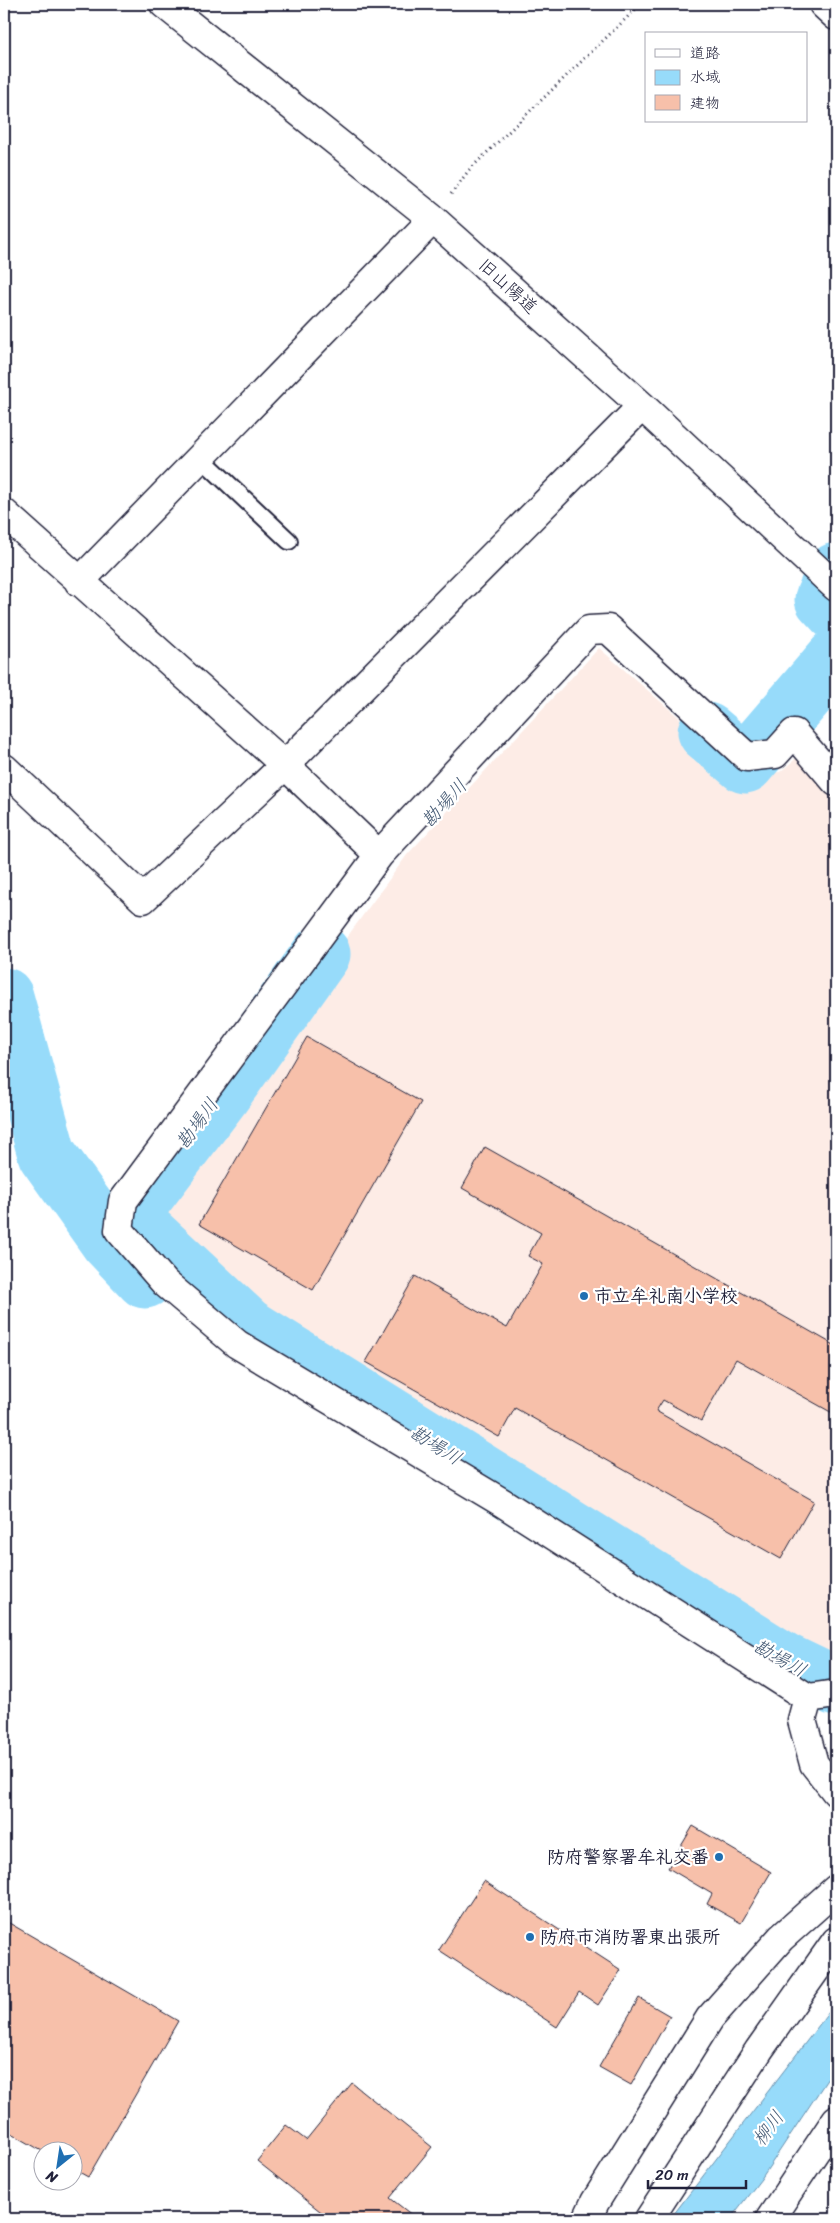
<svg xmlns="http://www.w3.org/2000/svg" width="840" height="2223" viewBox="0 0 840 2223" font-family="Sriracha,'Klee One',sans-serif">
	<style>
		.built { fill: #fdece6 }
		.water { fill: #97dbfa; stroke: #6891ae }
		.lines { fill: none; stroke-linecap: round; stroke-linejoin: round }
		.river { stroke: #97dbfa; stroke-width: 59 }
		.building { fill: #f7c0aa; stroke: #22223b }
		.lane-casing { stroke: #22223b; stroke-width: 20 }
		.street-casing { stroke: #22223b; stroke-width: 31 }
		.path { stroke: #22223b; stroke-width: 3; stroke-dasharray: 1 4; stroke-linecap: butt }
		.lane { stroke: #fff; stroke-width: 16 }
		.street { stroke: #fff; stroke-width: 28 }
		.poi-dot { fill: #1f6fb2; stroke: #fff; stroke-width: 2 }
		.labels { text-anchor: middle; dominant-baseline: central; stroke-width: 4.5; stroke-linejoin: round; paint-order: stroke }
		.street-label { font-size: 18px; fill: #22223b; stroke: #fff }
		.poi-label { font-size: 18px; font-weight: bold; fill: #22223b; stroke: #fff; text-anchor: start }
		.water-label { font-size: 19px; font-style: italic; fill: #455a74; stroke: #fff }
	</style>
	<rect width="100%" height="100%" fill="#fff"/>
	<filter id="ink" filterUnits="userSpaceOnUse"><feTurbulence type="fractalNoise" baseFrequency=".02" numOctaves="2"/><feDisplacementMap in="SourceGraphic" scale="10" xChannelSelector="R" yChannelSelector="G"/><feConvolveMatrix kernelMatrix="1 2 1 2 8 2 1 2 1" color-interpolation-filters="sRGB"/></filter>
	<g filter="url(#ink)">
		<path class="built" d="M 599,648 L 744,774 L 780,772 L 799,756 L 836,798 L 836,1678 L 794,1665 L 638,1564 L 263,1331 L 188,1266 L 144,1215 L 407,855 Z"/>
		<path class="water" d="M 836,2003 L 836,2066 L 761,2179 L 730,2219 L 670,2219 Z"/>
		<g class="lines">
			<path class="river" d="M 836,572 L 824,599 L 836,612
				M 707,732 L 745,764 L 836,658
				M 321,954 L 221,1095 L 133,1211 L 140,1227 L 247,1327 L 784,1662 L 836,1687
				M 4,997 L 47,1154 L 109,1241 L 145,1279"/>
		</g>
		<path class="building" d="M 307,1037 L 421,1102 L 313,1290 L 199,1224 Z
			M 485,1147 L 836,1346 L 836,1415 L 736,1359 L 701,1421 L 663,1400 L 656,1411 L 814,1501 L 781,1559 L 515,1408 L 499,1437 L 366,1362 L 415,1276 L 507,1328 L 543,1264 L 528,1256 L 541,1233 L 462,1188 Z
			M 693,1826 L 771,1872 L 741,1923 L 707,1904 L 712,1894 L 668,1868 Z
			M 484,1881 L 621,1970 L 598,2005 L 579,1992 L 557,2027 L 439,1950 Z
			M 4,1920 L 178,2021 L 88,2177 L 72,2168 L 72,2150 L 42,2151 L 4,2129 Z
			M 639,1998 L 670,2016 L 631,2085 L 599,2067 Z
			M 352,2083 L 432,2147 L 390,2198 L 417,2219 L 330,2219 L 257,2161 L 286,2125 L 306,2140 Z"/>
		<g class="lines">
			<g class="lane-casing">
				<path id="lane" d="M 201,458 L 289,541"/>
			</g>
			<g class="street-casing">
				<path id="street" d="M 164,4 L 433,219 L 642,406 L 836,587
					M 823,4 L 836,16
					M 4,513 L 285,765 L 379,855 L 589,630 L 608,629 L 747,757 L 775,754 L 794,733 L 836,782
					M 79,582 L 433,219
					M 4,768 L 143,899 L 285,765 L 642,406
					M 379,855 L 123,1201 L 119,1230 L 165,1283 L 237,1344 L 503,1503 L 808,1698 L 836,1694
					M 808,1698 L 802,1720 L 814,1764 L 836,1792
					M 587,2219 L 595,2202 L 710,2018 L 781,1938 L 836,1889
					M 649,2219 L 759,2050 L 836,1941
					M 770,2219 L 836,2120"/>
			</g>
			<path class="path" d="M 451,194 L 469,170 L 641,4"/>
			<use href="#lane" class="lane"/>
			<use href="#street" class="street"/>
		</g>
	</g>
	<g class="poi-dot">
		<circle cx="584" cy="1296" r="5"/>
		<circle cx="719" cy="1857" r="5"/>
		<circle cx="530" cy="1937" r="5"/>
	</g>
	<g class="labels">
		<g class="street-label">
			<text transform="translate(508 286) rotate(42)">旧山陽道</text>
		</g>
		<g class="poi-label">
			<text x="594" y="1296">市立牟礼南小学校</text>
			<text x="709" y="1857" text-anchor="end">防府警察署牟礼交番</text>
			<text x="540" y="1937">防府市消防署東出張所</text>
		</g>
		<g class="water-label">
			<text transform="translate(444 803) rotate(-48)">勘場川</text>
			<text transform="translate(197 1123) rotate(-54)">勘場川</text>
			<text transform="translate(436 1445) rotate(32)">勘場川</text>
			<text transform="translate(780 1658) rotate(29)">勘場川</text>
			<text transform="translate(768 2128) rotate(-53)">柳川</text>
		</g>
	</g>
	<rect width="840" height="2223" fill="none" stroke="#fff" stroke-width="20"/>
	<rect x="10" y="10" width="820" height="2203" fill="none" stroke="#22223b" stroke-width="2" filter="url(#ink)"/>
	<rect x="645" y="32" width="162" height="90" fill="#ffffff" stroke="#a7a7b1"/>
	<rect x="655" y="49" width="25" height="8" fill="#ffffff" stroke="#a7a7b1"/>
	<text x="690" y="58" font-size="15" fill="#22223b">道路</text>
	<rect x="655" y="70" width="25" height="15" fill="#97dbfa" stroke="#a7a7b1"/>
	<text x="690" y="82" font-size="15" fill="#22223b">水域</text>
	<rect x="655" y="95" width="25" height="15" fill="#f7c0aa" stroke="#a7a7b1"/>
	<text x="690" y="108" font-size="15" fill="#22223b">建物</text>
	<g transform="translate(58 2166) rotate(210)"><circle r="24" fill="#ffffff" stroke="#a7a7b1"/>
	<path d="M0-4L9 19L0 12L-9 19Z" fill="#1f6fb2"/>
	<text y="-8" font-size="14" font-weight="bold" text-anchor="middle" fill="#22223b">N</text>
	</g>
	<path d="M648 2180v8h98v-8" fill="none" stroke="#22223b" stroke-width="2.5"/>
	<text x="655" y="2180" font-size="15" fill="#22223b" stroke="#ffffff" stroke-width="4" paint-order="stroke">20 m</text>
</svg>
